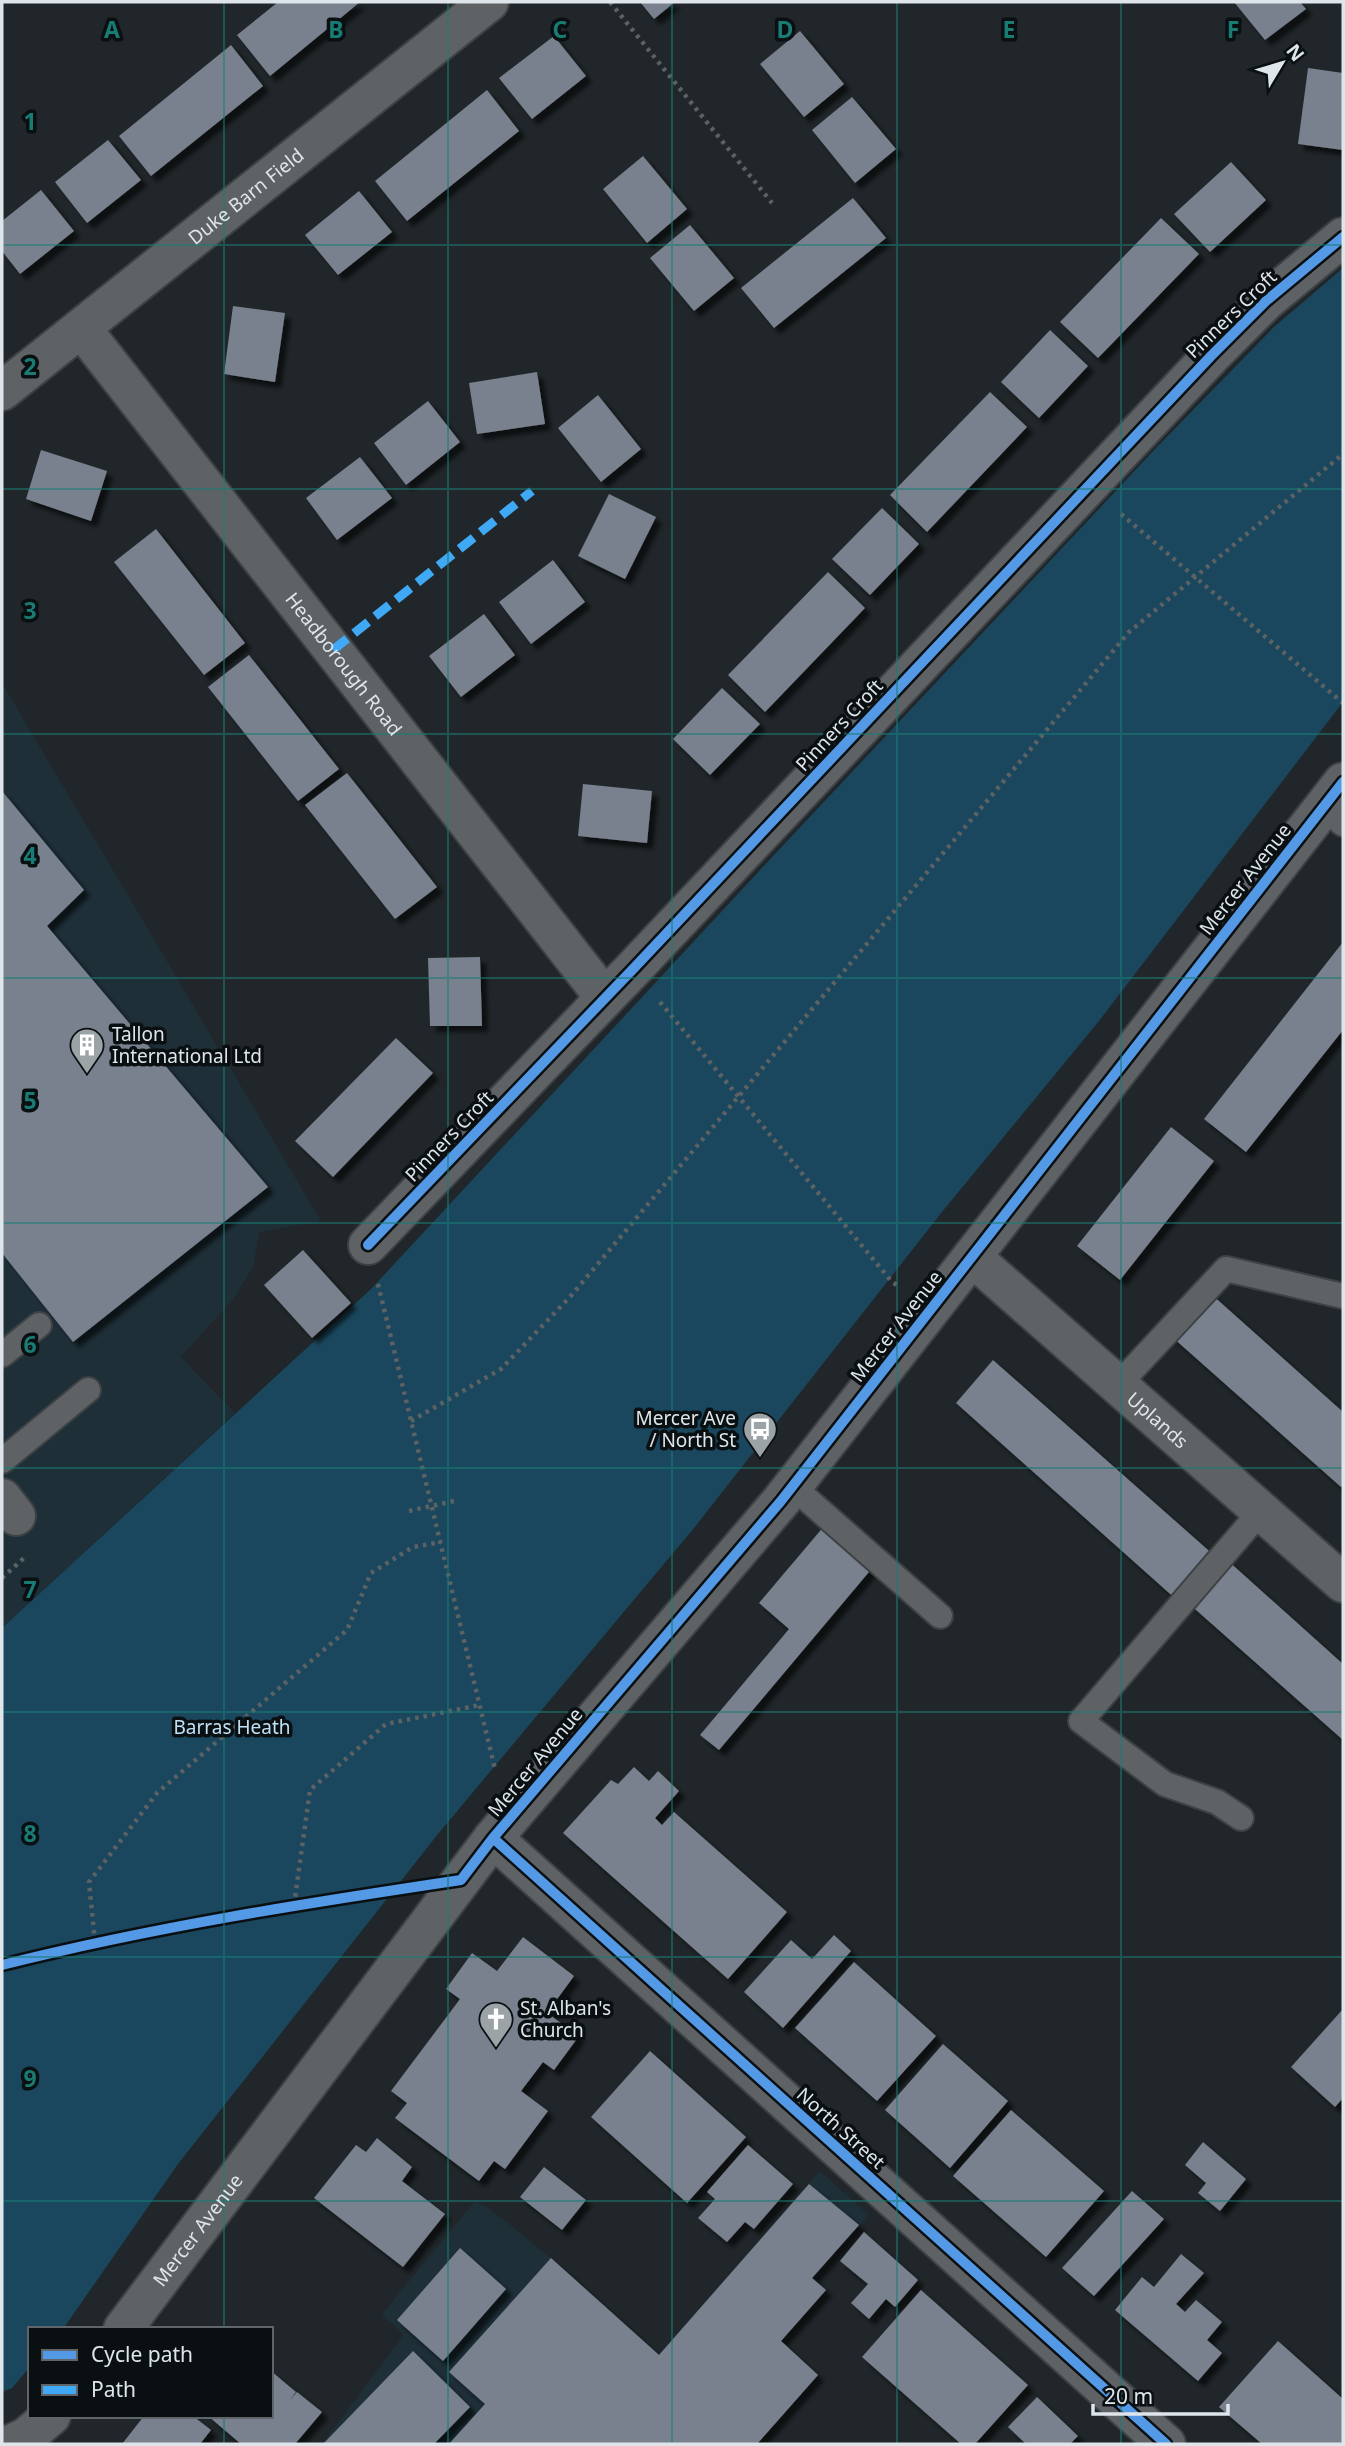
<svg xmlns="http://www.w3.org/2000/svg" width="1345" height="2446" viewBox="0 0 1345 2446" font-family="'Noto Sans',sans-serif">
	<style>
		.built { fill: #1e2f38 }
		.green { fill: #1a475d }
		.building { fill: #79818e; filter: url(#shadow) }
		.lines { fill: none; stroke-linecap: round; stroke-linejoin: round }
		.lane-casing { stroke: #3d4245; stroke-width: 28 }
		.street-casing { stroke: #3d4245; stroke-width: 42 }
		.secondary-casing { stroke: #3d4245; stroke-width: 42 }
		.path { stroke: #5c6264; stroke-width: 4.5; stroke-dasharray: 3.5 5; stroke-linecap: butt }
		.lane { stroke: #5e6265; stroke-width: 24 }
		.street { stroke: #5e6265; stroke-width: 38 }
		.secondary { stroke: #5e6265; stroke-width: 38 }
		.quiet { stroke: #3fa9f5; stroke-width: 9; stroke-dasharray: 18 9; stroke-linecap: butt }
		.cycleway-casing { stroke: #0a0f12; stroke-width: 15 }
		.cycleway { stroke: #5399e6; stroke-width: 10 }
		.grid { fill: none; stroke: #197c74; stroke-width: 2; stroke-opacity: 0.55 }
		.labels { text-anchor: middle; dominant-baseline: central; stroke-width: 7; stroke-linejoin: round; paint-order: stroke }
		.street-label { font-size: 19px; fill: #dfe6eb; stroke: #0a0f12 }
		.poi-label { font-size: 19px; fill: #dfe6eb; stroke: #0a0f12; text-anchor: start }
		.park-label { font-size: 19px; fill: #bee1f7; stroke: #0a0f12 }
		.grid-label { font-size: 23px; text-anchor: middle; font-weight: bold; fill: #197c74; stroke: #0a0f12; stroke-width: 7; stroke-linejoin: round; paint-order: stroke }
	</style>
	<defs>
		<filter id="shadow"><feDropShadow dx="6" dy="6" stdDeviation="2" flood-color="#0009"/></filter>
	</defs>
	<rect width="100%" height="100%" fill="#202629"/>
	<path class="built" d="M 2,683 L 321,1221 L 259,1232 L 253,1267 L 234,1298 L 181,1357 L 235,1413 L 2,1628 Z
		M 820,2171 L 869,2215 L 812,2278 L 781,2340 L 818,2375 L 757,2444 L 322,2444 L 404,2335 L 382,2314 L 475,2201 L 490,2209 L 551,2258 L 659,2354 Z"/>
	<path class="green" d="M 1343,268 L 1343,702 L 1099,1021 L 942,1212 L 694,1528 L 438,1834 L 178,2164 L 63,2329 L 30,2329 L 30,2367 L 12,2388 L 2,2392 L 2,1628 L 371,1289 L 774,855 L 1156,448 L 1274,327 Z"/>
	<path class="building" d="M 278,2 L 360,2 L 270,76 L 237,35 Z
		M 640,2 L 675,2 L 654,19 Z
		M 1234,2 L 1300,2 L 1306,9 L 1265,40 Z
		M 800,31 L 844,84 L 804,117 L 760,64 Z
		M 554,36 L 586,76 L 532,119 L 499,78 Z
		M 231,45 L 263,86 L 151,176 L 119,136 Z
		M 1308,68 L 1343,73 L 1343,150 L 1298,144 Z
		M 487,90 L 519,131 L 407,221 L 375,181 Z
		M 852,97 L 896,149 L 855,183 L 812,130 Z
		M 108,140 L 141,180 L 87,223 L 55,182 Z
		M 643,156 L 687,209 L 647,243 L 603,189 Z
		M 1231,162 L 1266,200 L 1210,252 L 1174,214 Z
		M 41,190 L 74,231 L 20,274 L 2,251 L 2,221 Z
		M 359,191 L 392,232 L 338,275 L 305,235 Z
		M 853,198 L 886,238 L 774,328 L 741,288 Z
		M 1161,218 L 1199,254 L 1098,358 L 1060,322 Z
		M 690,225 L 734,278 L 694,311 L 650,258 Z
		M 233,306 L 285,313 L 275,382 L 224,374 Z
		M 1050,330 L 1088,366 L 1039,418 L 1001,382 Z
		M 537,372 L 545,424 L 477,434 L 469,383 Z
		M 990,392 L 1027,427 L 927,532 L 890,495 Z
		M 598,395 L 641,449 L 601,482 L 558,428 Z
		M 428,401 L 460,442 L 406,485 L 374,443 Z
		M 41,450 L 107,471 L 91,521 L 26,499 Z
		M 360,457 L 392,498 L 337,540 L 306,498 Z
		M 609,494 L 656,517 L 625,579 L 578,556 Z
		M 882,508 L 919,544 L 870,595 L 832,559 Z
		M 156,529 L 245,643 L 204,675 L 114,562 Z
		M 553,560 L 585,602 L 531,644 L 499,602 Z
		M 828,572 L 865,608 L 765,712 L 728,675 Z
		M 484,614 L 515,655 L 461,697 L 429,656 Z
		M 249,655 L 339,769 L 298,801 L 208,687 Z
		M 722,688 L 760,724 L 710,775 L 673,739 Z
		M 347,773 L 437,887 L 395,919 L 305,805 Z
		M 583,784 L 652,791 L 647,843 L 578,836 Z
		M 2,791 L 84,890 L 47,926 L 268,1187 L 73,1342 L 2,1253 Z
		M 1343,942 L 1343,1030 L 1246,1152 L 1204,1119 Z
		M 480,957 L 482,1026 L 430,1026 L 428,958 Z
		M 396,1038 L 433,1073 L 333,1177 L 295,1141 Z
		M 1171,1127 L 1214,1161 L 1120,1280 L 1077,1246 Z
		M 303,1250 L 351,1303 L 312,1338 L 264,1285 Z
		M 1210,1293 L 1343,1412 L 1343,1485 L 1341,1487 L 1171,1336 Z
		M 993,1360 L 1216,1557 L 1178,1601 L 956,1403 Z
		M 825,1525 L 874,1566 L 719,1750 L 700,1735 L 789,1629 L 759,1603 Z
		M 1226,1559 L 1343,1664 L 1343,1740 L 1187,1602 Z
		M 634,1767 L 649,1781 L 658,1771 L 679,1791 L 655,1818 L 662,1825 L 674,1812 L 787,1912 L 728,1979 L 563,1833 L 611,1780 L 618,1784 Z
		M 834,1935 L 851,1951 L 783,2028 L 744,1992 L 791,1940 L 812,1959 Z
		M 523,1937 L 574,1976 L 547,2013 L 579,2036 L 554,2070 L 543,2062 L 521,2091 L 548,2111 L 505,2169 L 494,2161 L 479,2181 L 395,2118 L 407,2103 L 391,2091 L 460,1999 L 446,1989 L 472,1953 L 497,1971 Z
		M 854,1962 L 936,2036 L 877,2101 L 795,2028 Z
		M 1343,2009 L 1343,2098 L 1335,2107 L 1291,2067 Z
		M 943,2044 L 1008,2101 L 950,2168 L 885,2110 Z
		M 650,2051 L 746,2137 L 687,2203 L 591,2117 Z
		M 1011,2110 L 1104,2191 L 1046,2257 L 953,2176 Z
		M 377,2138 L 412,2167 L 402,2181 L 445,2214 L 403,2267 L 314,2198 L 356,2145 L 366,2152 Z
		M 1203,2142 L 1246,2179 L 1220,2211 L 1198,2193 L 1206,2183 L 1185,2165 Z
		M 748,2145 L 793,2184 L 754,2229 L 745,2222 L 727,2242 L 698,2218 L 715,2199 L 707,2192 Z
		M 544,2167 L 586,2200 L 562,2230 L 520,2197 Z
		M 809,2184 L 859,2225 L 812,2278 L 826,2290 L 781,2341 L 818,2375 L 757,2444 L 449,2444 L 485,2404 L 449,2372 L 551,2258 L 659,2355 Z
		M 1132,2191 L 1164,2219 L 1094,2296 L 1062,2268 Z
		M 864,2232 L 918,2280 L 895,2307 L 886,2299 L 869,2319 L 851,2303 L 868,2284 L 840,2261 Z
		M 460,2248 L 506,2289 L 443,2361 L 397,2320 Z
		M 1181,2254 L 1204,2273 L 1176,2304 L 1185,2312 L 1196,2300 L 1222,2322 L 1207,2340 L 1222,2353 L 1198,2381 L 1115,2310 L 1142,2277 L 1154,2287 Z
		M 921,2290 L 1028,2385 L 975,2444 L 961,2444 L 862,2357 Z
		M 1278,2341 L 1343,2399 L 1343,2444 L 1262,2444 L 1219,2407 Z
		M 413,2351 L 470,2407 L 434,2444 L 323,2444 Z
		M 271,2371 L 296,2392 L 289,2401 L 297,2392 L 322,2412 L 295,2444 L 241,2444 L 208,2416 L 271,2416 Z
		M 1037,2397 L 1078,2436 L 1070,2444 L 1026,2444 L 1008,2427 Z
		M 144,2416 L 193,2416 L 211,2430 L 200,2444 L 122,2444 Z"/>
	<g class="lines">
		<g class="lane-casing">
			<path id="lane" d="M 1323,808 L 1343,824
				M 2,1355 L 39,1325
				M 1118,1385 L 1226,1269 L 1343,1296
				M 2,1461 L 88,1390
				M 792,1486 L 940,1616
				M 1241,1818 L 1217,1802 L 1165,1784 L 1081,1721 L 1261,1511"/>
		</g>
		<g class="street-casing">
			<g id="street">
				<path id="s1" d="M 82,329 L 605,998"/>
				<path id="s2" d="M 2,391 L 489,2"/>
				<path d="M 368,1245 L 634,968 L 1211,356 L 1266,301 L 1343,237"/>
				<path id="s3" d="M 972,1257 L 1343,1583"/>
				<path d="M 2,1498 L 16,1516"/>
				<path d="M 493,1838 L 1166,2444"/>
			</g>
		</g>
		<g class="secondary-casing">
			<g id="secondary">
				<path id="s4" d="M 123,2329 L 493,1838 L 781,1501 L 1343,782"/>
				<path d="M 11,2444 L 26,2437 L 51,2416"/>
			</g>
		</g>
		<path class="path" d="M 610,2 L 772,203
			M 1121,514 L 1343,703
			M 660,1002 L 892,1282 L 897,1285
			M 378,1284 L 495,1769
			M 411,1421 L 501,1369 L 570,1297 L 1129,632 L 1343,454
			M 409,1511 L 454,1501
			M 2,1578 L 25,1557
			M 294,1905 L 310,1790 L 386,1724 L 480,1705
			M 95,1942 L 89,1882 L 157,1793 L 347,1630 L 371,1573 L 413,1547 L 441,1542"/>
		<use href="#lane" class="lane"/>
		<use href="#street" class="street"/>
		<use href="#secondary" class="secondary"/>
		<path class="quiet" d="M 333,650 L 532,491"/>
		<g class="cycleway-casing">
			<path id="cycleway" d="M 368,1245 L 634,968 L 1211,356 L 1266,301 L 1343,237
				M 493,1838 L 1166,2444
				M 2,1965 C 153,1927 307,1903 461,1880 L 493,1838 L 781,1501 L 1343,782"/>
		</g>
		<use href="#cycleway" class="cycleway"/>
	</g>
	<path class="grid" d="M 224,2 L 224,2329M 448,2 L 448,2444M 672,2 L 672,2444M 897,2 L 897,2444M 1121,2 L 1121,2444M 2,245 L 1343,245M 2,489 L 1343,489M 2,734 L 1343,734M 2,978 L 1343,978M 2,1223 L 1343,1223M 2,1468 L 1343,1468M 2,1712 L 1343,1712M 2,1957 L 1343,1957M 2,2201 L 1343,2201M 224,2416 L 224,2444"/>
	<defs>
		<g id="building-pin" transform="scale(1.75)"><path d="M0 17L-7.5 6A9.5 9.5 0 1 1 7.5 6Z" fill="#9ca3a7" stroke="#0a0f12"/><path d="M-4-6H4V6H1V3H-1V6H-4ZM-2.5-4.3h1.7v1.8h-1.7ZM.8-4.3h1.7v1.8H.8ZM-2.5-1h1.7V.8h-1.7ZM.8-1h1.7V.8H.8Z" fill="#fff"/></g>
		<g id="bus-pin" transform="scale(1.75)"><path d="M0 17L-7.5 6A9.5 9.5 0 1 1 7.5 6Z" fill="#9ca3a7" stroke="#0a0f12"/><path d="M-5-6H5V4H4V6H2V4H-2V6H-4V4H-5ZM-3.5-4V0h7V-4ZM-3.5 1.2v1.5H-2V1.2ZM2 1.2v1.5H3.5V1.2Z" fill="#fff"/></g>
		<g id="church-pin" transform="scale(1.75)"><path d="M0 17L-7.5 6A9.5 9.5 0 1 1 7.5 6Z" fill="#9ca3a7" stroke="#0a0f12"/><path d="M-1.2-6h2.4v3.5h3.3v2.4h-3.3V6h-2.4V-.1h-3.3v-2.4h3.3Z" fill="#fff"/></g>
	</defs>
	<g fill-rule="evenodd">
		<use href="#building-pin" x="87" y="1045"/>
		<use href="#bus-pin" x="760" y="1429"/>
		<use href="#church-pin" x="496" y="2019"/>
	</g>
	<g class="labels">
		<g class="street-label">
			<text stroke="none"><textPath href="#s2" startOffset="312">Duke Barn Field</textPath></text>
			<text transform="translate(1231 314) rotate(-44)">Pinners Croft</text>
			<text stroke="none"><textPath href="#s1" startOffset="425">Headborough Road</textPath></text>
			<text transform="translate(839 725) rotate(-47)">Pinners Croft</text>
			<text transform="translate(1245 879) rotate(-52)">Mercer Avenue</text>
			<text transform="translate(449 1136) rotate(-46)">Pinners Croft</text>
			<text transform="translate(896 1326) rotate(-52)">Mercer Avenue</text>
			<text stroke="none"><textPath href="#s3" startOffset="247">Uplands</textPath></text>
			<text transform="translate(535 1762) rotate(-50)">Mercer Avenue</text>
			<text transform="translate(841 2128) rotate(42)">North Street</text>
			<text stroke="none"><textPath href="#s4" startOffset="124">Mercer Avenue</textPath></text>
		</g>
		<g class="poi-label">
			<text x="112" y="1034">Tallon<tspan x="112" dy="22">International Ltd</tspan></text>
			<text x="736" y="1418" text-anchor="end">Mercer Ave<tspan x="736" dy="22">/ North St</tspan></text>
			<text x="520" y="2008">St. Alban's<tspan x="520" dy="22">Church</tspan></text>
		</g>
		<g class="park-label">
			<text x="232" y="1727">Barras Heath</text>
		</g>
	</g>
	<g class="grid-label">
		<text x="112" y="38">A</text>
		<text x="336" y="38">B</text>
		<text x="560" y="38">C</text>
		<text x="785" y="38">D</text>
		<text x="1009" y="38">E</text>
		<text x="1233" y="38">F</text>
		<text x="30" y="130">1</text>
		<text x="30" y="375">2</text>
		<text x="30" y="619">3</text>
		<text x="30" y="864">4</text>
		<text x="30" y="1109">5</text>
		<text x="30" y="1353">6</text>
		<text x="30" y="1598">7</text>
		<text x="30" y="1842">8</text>
		<text x="30" y="2087">9</text>
	</g>
	<rect width="1345" height="2446" fill="none" stroke="#dfe6eb" stroke-width="7"/>
	<rect x="28" y="2327" width="245" height="91" fill="#0a0f12" stroke="#5f6569" stroke-width="2"/>
	<rect x="42" y="2350" width="35" height="10" fill="#5399e6" stroke="#5f6569" stroke-width="2"/>
	<text x="91" y="2362" font-size="21" fill="#dfe6eb">Cycle path</text>
	<rect x="42" y="2385" width="35" height="10" fill="#3fa9f5" stroke="#5f6569" stroke-width="2"/>
	<text x="91" y="2397" font-size="21" fill="#dfe6eb">Path</text>
	<g transform="translate(1282 63) rotate(52)" stroke="#0a0f12" stroke-width="5" paint-order="stroke">
	<path d="M0-5L12 26L0 18L-12 26Z" fill="#dfe6eb"/>
	<text y="-10" font-size="19" font-weight="bold" text-anchor="middle" fill="#dfe6eb">N</text>
	</g>
	<path d="M1093 2404v10h135v-10" fill="none" stroke="#dfe6eb" stroke-width="3.5"/>
	<text x="1104" y="2404" font-size="21" fill="#dfe6eb" stroke="#0a0f12" stroke-width="5" paint-order="stroke">20 m</text>
</svg>
